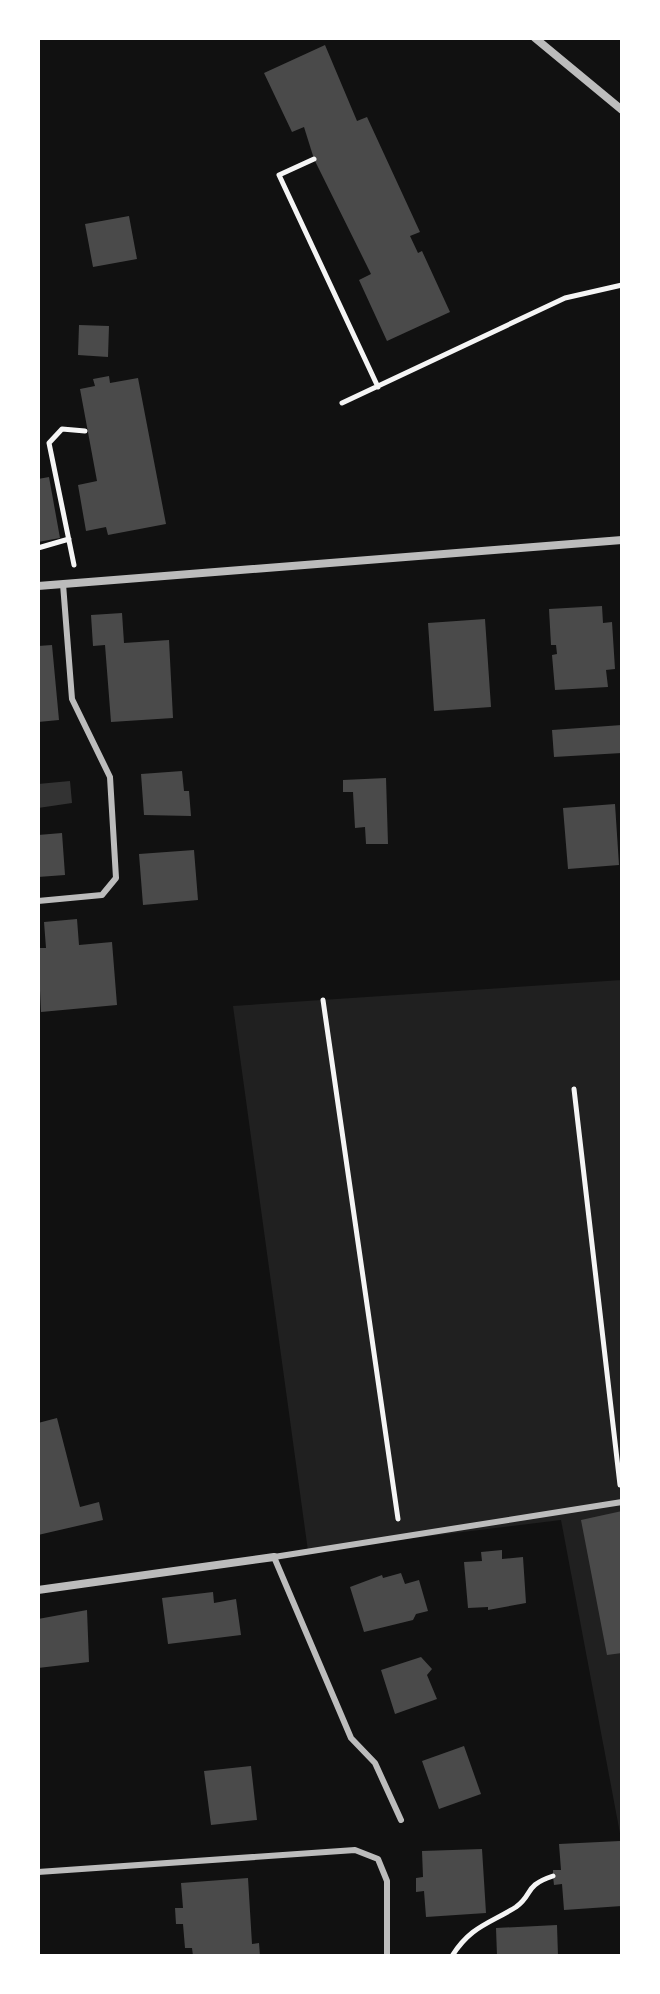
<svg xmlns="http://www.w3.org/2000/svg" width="660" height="1994" viewBox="0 0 660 1994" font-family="Figtree,sans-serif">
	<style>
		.green { fill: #202020 }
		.water { fill: #333 }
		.building { fill: #4a4a4a }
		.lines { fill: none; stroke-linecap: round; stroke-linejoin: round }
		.path { stroke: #f5f5f5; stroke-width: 5 }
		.service { stroke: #bcbcbc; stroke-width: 6 }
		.minor { stroke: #bcbcbc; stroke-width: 8 }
	</style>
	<rect width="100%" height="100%" fill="#111"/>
	<path class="green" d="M 622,980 L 622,1844 L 561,1520 L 308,1551 L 233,1006 Z"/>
	<path class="water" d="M 70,781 L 72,803 L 38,808 L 38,784 Z"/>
	<path class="building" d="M 325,45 L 357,121 L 367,117 L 420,232 L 410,236 L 418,253 L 422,251 L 450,312 L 387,341 L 359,280 L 371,274 L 314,159 L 304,127 L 292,132 L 264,73 Z
		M 129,216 L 137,259 L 93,267 L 85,224 Z
		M 79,325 L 109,326 L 108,357 L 78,355 Z
		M 109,376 L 110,383 L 138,378 L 166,524 L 108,535 L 106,527 L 86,531 L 78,485 L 97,481 L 80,389 L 95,386 L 93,379 Z
		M 49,477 L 60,538 L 38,542 L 38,479 Z
		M 602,606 L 603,623 L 612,622 L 615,669 L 606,670 L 608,687 L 555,690 L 552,655 L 557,654 L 556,645 L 551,645 L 549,609 Z
		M 122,613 L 124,643 L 169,640 L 173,718 L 111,722 L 105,645 L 93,646 L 91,615 Z
		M 485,619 L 491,707 L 434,711 L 428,623 Z
		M 52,645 L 59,720 L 38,722 L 38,646 Z
		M 622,725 L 622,753 L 554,757 L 552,730 Z
		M 182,771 L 184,791 L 189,791 L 191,816 L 144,815 L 141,774 Z
		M 386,778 L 388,844 L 366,844 L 365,827 L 355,828 L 353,792 L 343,792 L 343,780 Z
		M 615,804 L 619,865 L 568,869 L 563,808 Z
		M 62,833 L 65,875 L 38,877 L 38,835 Z
		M 194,850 L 198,900 L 143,905 L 139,854 Z
		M 77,919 L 79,945 L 112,942 L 117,1005 L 41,1012 L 38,948 L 46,948 L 44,922 Z
		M 57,1418 L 80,1507 L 99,1502 L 103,1520 L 38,1535 L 38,1423 Z
		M 622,1511 L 622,1653 L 607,1655 L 581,1520 Z
		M 502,1550 L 502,1559 L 523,1557 L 526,1603 L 488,1610 L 488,1607 L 468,1608 L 464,1562 L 482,1561 L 481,1552 Z
		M 401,1573 L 405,1584 L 419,1580 L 428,1611 L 416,1614 L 413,1620 L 364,1632 L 350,1587 L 382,1575 L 383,1578 Z
		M 213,1592 L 214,1603 L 236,1599 L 241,1635 L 168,1644 L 162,1598 Z
		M 87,1610 L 89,1662 L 38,1668 L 38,1619 Z
		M 421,1657 L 432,1669 L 427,1675 L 437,1699 L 395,1714 L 381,1670 Z
		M 464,1746 L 481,1794 L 439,1809 L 422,1761 Z
		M 251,1766 L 257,1820 L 211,1825 L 204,1771 Z
		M 620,1841 L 622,1906 L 564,1910 L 562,1884 L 554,1885 L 553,1876 L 553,1870 L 561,1870 L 559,1844 Z
		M 482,1849 L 486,1913 L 426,1917 L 424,1891 L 416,1892 L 416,1878 L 423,1877 L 422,1851 Z
		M 248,1878 L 252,1944 L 259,1943 L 260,1956 L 193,1956 L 192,1948 L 185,1948 L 183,1924 L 176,1924 L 175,1908 L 183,1908 L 181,1883 Z
		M 557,1925 L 558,1956 L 497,1956 L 496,1928 Z"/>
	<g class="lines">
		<path class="path" d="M 314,159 L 279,175 L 378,387
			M 342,403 L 565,298 L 622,285
			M 38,548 L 69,539
			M 74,565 L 49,443 L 62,429 L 85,431
			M 323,1000 L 398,1519
			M 574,1089 L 620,1485
			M 452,1956 C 471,1926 489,1924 516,1907 C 534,1894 523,1886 553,1876"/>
		<path class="service" d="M 38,901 L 102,895 L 116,878 L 110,777 L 72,699 L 63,584
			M 401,1820 L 375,1763 L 351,1738 L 274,1557 L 622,1502
			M 38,1872 L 355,1850 L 378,1859 L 387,1881 L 387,1956"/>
		<path class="minor" d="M 535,38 L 622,110
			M 38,586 L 622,540
			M 38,1590 L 274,1557"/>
	</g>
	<rect width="660" height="1994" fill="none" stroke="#ffffff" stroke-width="80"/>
</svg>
